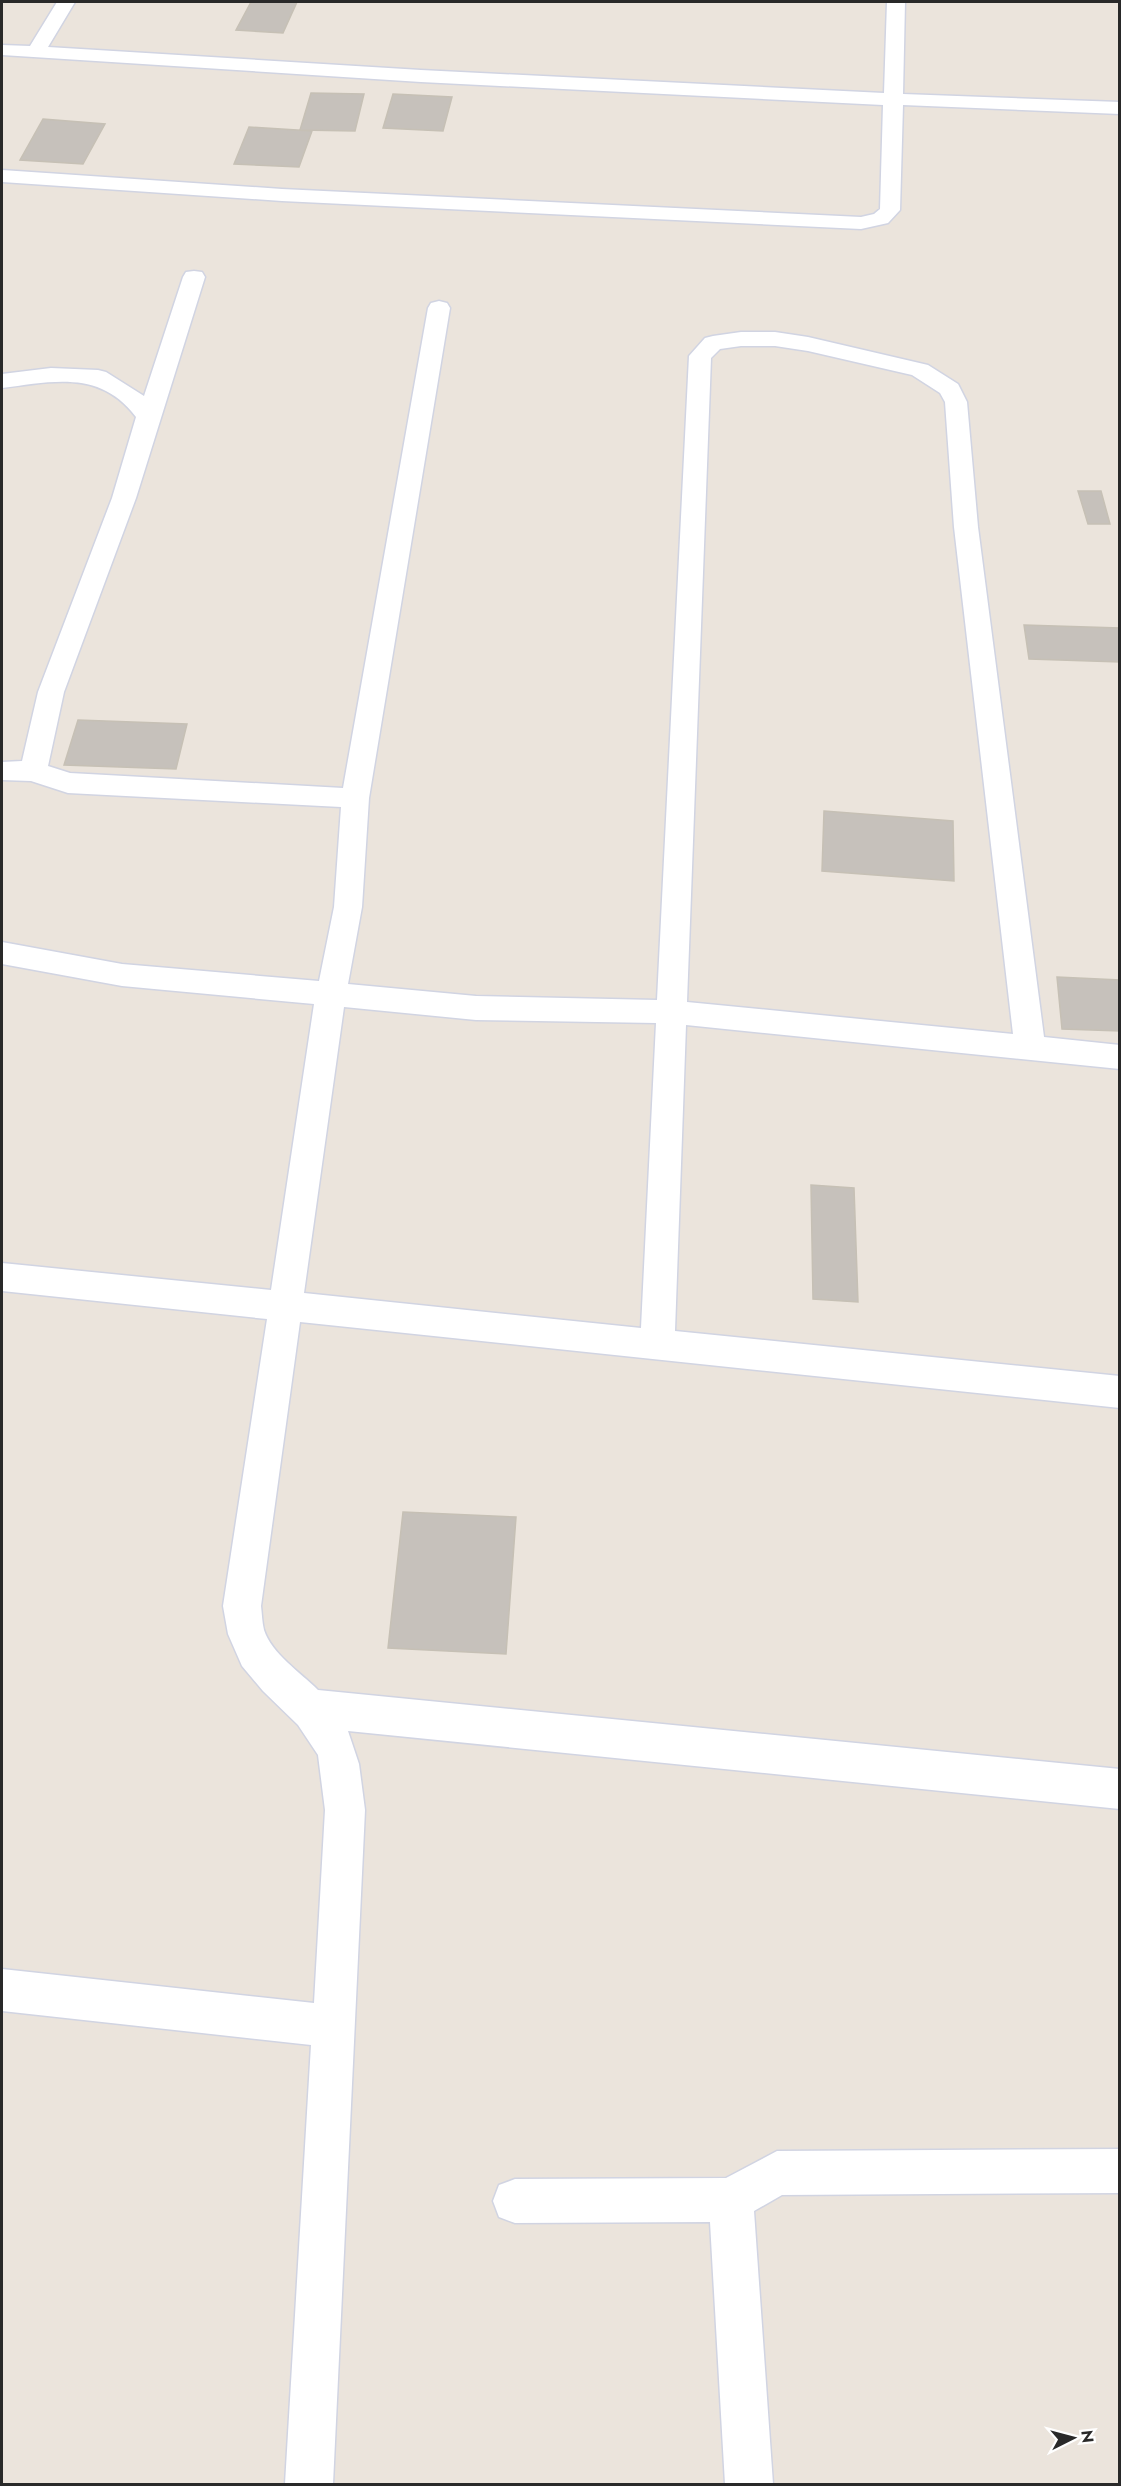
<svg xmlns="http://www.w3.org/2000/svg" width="1121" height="2486" viewBox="0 0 1121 2486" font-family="Jost,sans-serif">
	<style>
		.building { fill: #c6c1bb; stroke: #c6c0b5; stroke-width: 1.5 }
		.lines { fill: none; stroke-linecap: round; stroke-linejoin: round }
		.minor-casing { stroke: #d1d4e2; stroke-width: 3 }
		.minor { fill: #fff; fill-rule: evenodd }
	</style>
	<rect width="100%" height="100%" fill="#ebe4dc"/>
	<path class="building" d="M 251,2 L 297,2 L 283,33 L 236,30 Z
		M 311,93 L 364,94 L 355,131 L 300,130 Z
		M 393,94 L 452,97 L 443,131 L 383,128 Z
		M 43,119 L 105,124 L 83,164 L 20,160 Z
		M 249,127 L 312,131 L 299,167 L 234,164 Z
		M 1078,491 L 1101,491 L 1110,524 L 1088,524 Z
		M 1024,625 L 1120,628 L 1120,662 L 1029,659 Z
		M 78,720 L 187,724 L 176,769 L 64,765 Z
		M 824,811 L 953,821 L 954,881 L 822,871 Z
		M 1057,977 L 1120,980 L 1120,1031 L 1062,1029 Z
		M 811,1185 L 854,1188 L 858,1302 L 813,1299 Z
		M 403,1512 L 516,1517 L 506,1654 L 388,1648 Z"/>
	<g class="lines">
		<g class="minor-casing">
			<path id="minor" d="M 57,2 L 75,2 L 48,47 L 421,70 L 884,93 L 887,2 L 905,2 L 903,94 L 1120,102 L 1120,114 L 903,105 L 900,210 L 888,223 L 861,229 L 282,201 L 2,182 L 2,170 L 282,189 L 861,217 L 874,214 L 880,209 L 883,105 L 421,82 L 2,55 L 2,45 L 30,46 Z
				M 194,271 L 202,272 L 205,277 L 136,498 L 64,692 L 48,766 L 70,773 L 343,788 L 428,308 L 431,303 L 439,301 L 447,303 L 450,308 L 369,798 L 362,907 L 348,984 L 476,996 L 657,1000 L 689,356 L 705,338 L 713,336 L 741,332 L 775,332 L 808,337 L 928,365 L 958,384 L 967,402 L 978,527 L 1044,1037 L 1120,1045 L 1120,1069 L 686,1025 L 675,1331 L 1120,1376 L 1120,1408 L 300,1322 L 261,1606 C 262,1614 262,1622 264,1630 C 272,1654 300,1672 318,1690 L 1120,1769 L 1120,1809 L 348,1731 L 359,1764 L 365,1810 L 333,2484 L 285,2484 L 311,2045 L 2,2011 L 2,1969 L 314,2003 L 325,1810 L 318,1755 L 298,1725 L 263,1691 L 242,1666 L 228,1634 L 223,1606 L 267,1319 L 2,1291 L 2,1263 L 271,1290 L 314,1004 L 122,986 L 2,964 L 2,942 L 122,964 L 319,981 L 334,907 L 341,807 L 68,793 L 31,781 L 2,780 L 2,762 L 22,761 L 38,692 L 112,498 L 136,417 C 101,370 54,381 2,388 L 2,374 L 51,368 L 98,370 L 106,372 L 144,396 L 183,277 L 186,272 ZM 741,346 L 775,346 L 808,351 L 912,375 L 940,393 L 945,402 L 954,527 L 1013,1034 L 687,1002 L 711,358 L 720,349 ZM 344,1007 L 476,1020 L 656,1023 L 641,1328 L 304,1293 Z
				M 1120,2149 L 1120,2193 L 782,2195 L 754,2211 L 773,2484 L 725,2484 L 710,2222 L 515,2223 L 499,2217 L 493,2201 L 499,2185 L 515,2179 L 726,2178 L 777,2151 Z"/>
		</g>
		<use href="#minor" class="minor"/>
	</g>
	<rect width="1121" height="2486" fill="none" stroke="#292929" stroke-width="6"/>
	<g transform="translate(1073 2438) rotate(84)" stroke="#ffffff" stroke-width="4.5" paint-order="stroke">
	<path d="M0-4.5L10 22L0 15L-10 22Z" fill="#292929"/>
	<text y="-9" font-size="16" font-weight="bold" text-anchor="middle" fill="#292929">N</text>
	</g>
</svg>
